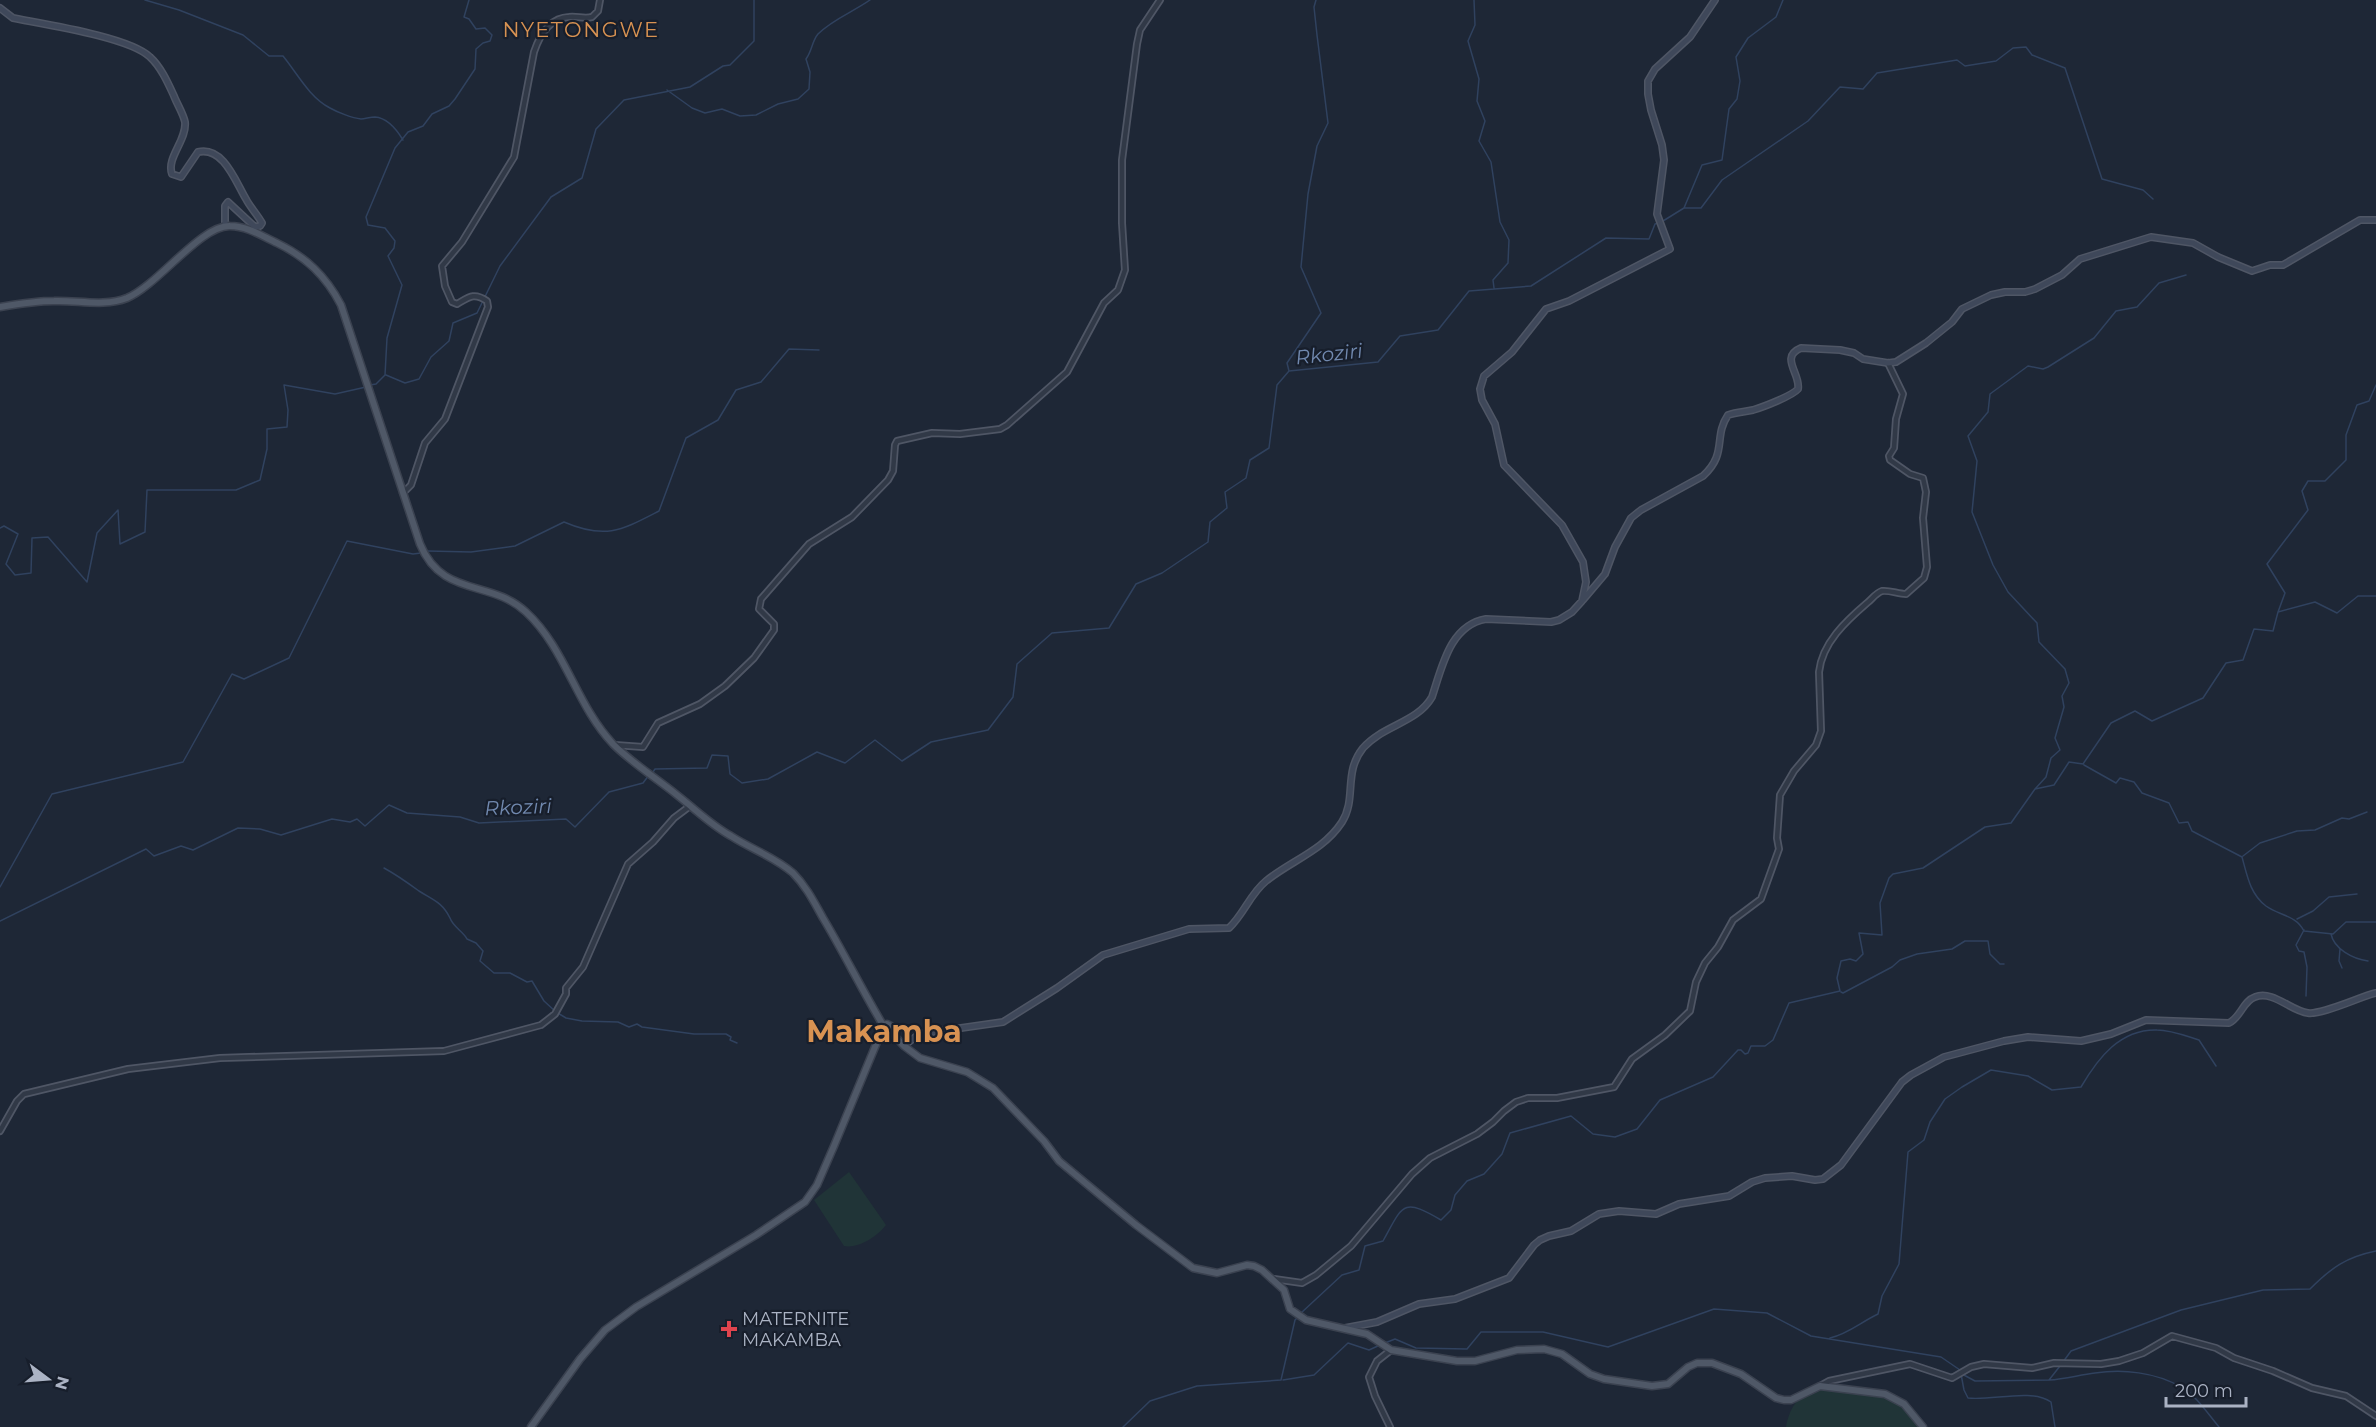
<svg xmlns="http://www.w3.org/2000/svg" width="2376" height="1427" viewBox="0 0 2376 1427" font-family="Montserrat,sans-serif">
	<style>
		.green { fill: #203437 }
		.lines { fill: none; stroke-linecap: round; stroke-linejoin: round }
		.stream { stroke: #30425f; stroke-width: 1.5 }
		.tertiary-casing { stroke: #4f5665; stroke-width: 8 }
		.secondary-casing { stroke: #4f5665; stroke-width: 8 }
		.primary-casing { stroke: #3b4250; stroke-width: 9 }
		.tertiary { stroke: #313947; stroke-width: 4.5 }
		.secondary { stroke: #3f485a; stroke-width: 5 }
		.primary { stroke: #4f5867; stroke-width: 6 }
		.health-dot { fill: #e0444e; stroke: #171e2b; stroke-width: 2 }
		.labels { text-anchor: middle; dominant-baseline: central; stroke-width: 4.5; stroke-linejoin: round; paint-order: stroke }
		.poi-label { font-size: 18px; fill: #abb3c4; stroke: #171e2b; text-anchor: start }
		.water-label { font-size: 20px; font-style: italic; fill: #7189af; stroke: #171e2b }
		.quarter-label { font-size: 21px; letter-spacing: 1.5px; fill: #d89252; stroke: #171e2b }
		.town-label { font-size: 30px; font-weight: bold; fill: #d89252; stroke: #171e2b }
	</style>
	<rect width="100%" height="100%" fill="#1e2736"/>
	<path class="green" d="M 849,1172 L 886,1225 C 878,1236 858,1249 844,1246 L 814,1200 Z
		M 1822,1388 C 1848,1392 1888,1390 1907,1411 C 1911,1416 1914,1422 1917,1427 L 1786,1427 C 1790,1405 1800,1393 1822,1388 Z"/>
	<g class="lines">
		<path class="stream" d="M 145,0 L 179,10 L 243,35 L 269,56 L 283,56 C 297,73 309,97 330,108 C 337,112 352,118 361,119 C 365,119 370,117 375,117 C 388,118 397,130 403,140
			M 1474,0 L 1475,25 L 1468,41 L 1479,79 L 1477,101 L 1485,121 L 1479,141 L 1491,162 L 1500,222 L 1509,240 L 1508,263 L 1493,280 L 1494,288
			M 667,90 L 692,108 L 705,113 L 722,109 L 740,116 L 756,115 L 778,104 L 798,99 L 809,89 L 810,72 L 806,59 C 812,51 812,41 818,34 C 833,19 853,12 870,0
			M 1684,208 L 1701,208 L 1722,180 L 1808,121 L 1840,87 L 1863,89 L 1877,73 L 1957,60 L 1965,66 L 1996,61 L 2013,48 L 2026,47 L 2032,55 L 2065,68 L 2102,179 L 2143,190 L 2153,199
			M 1663,221 L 1684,208 L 1702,165 L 1722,160 L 1729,109 L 1737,99 L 1740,81 L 1736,57 L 1748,38 L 1776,17 L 1783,0
			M 1289,371 L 1287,363 L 1321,313 L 1301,267 L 1308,194 L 1317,146 L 1328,123 L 1317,35 L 1314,7 L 1316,0
			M 386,375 L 405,383 L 419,379 L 431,357 L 449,341 L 453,323 L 477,313 L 500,266 L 551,197 L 582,178 L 596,129 L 624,100 L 690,87 L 723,66 L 730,65 L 754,41 L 754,0
			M 370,385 L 376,384 L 385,375 L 387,338 L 402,285 L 388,256 L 394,248 L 395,241 L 385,228 L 368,225 L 366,217 L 395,148 L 408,132 L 423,126 L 432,114 L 449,106 L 455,99 L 475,69 L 476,49 L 483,43 L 490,41 L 492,35 L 485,28 L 476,29 L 469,19 L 464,17 L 469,0
			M 0,528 L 4,526 L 18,534 L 6,564 L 15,575 L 31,573 L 32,538 L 48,537 L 87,582 L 97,533 L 118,510 L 120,544 L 145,532 L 147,490 L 236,490 L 260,480 L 267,449 L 267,429 L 287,427 L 288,410 L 284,385 L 335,394 L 366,387
			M 428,551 L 471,552 L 515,546 L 564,522 C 606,540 622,530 659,511 L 686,438 L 718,420 L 736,390 L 761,382 L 789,349 L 819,350
			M 2278,612 L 2285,593 L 2267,564 L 2308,510 L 2302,491 L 2308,481 L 2325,481 L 2346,460 L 2346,435 L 2357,405 L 2369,401 L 2376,385
			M 2084,765 L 2116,783 L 2120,778 L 2134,782 L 2142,793 L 2169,803 L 2179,823 L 2188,822 L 2192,831 L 2242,857 C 2247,875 2250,894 2266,906 C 2280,916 2296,915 2304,931 L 2333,934 L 2346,922 L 2376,922
			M 653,772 L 655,769 L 707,768 L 712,755 L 728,756 L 730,774 L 742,783 L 768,779 L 817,752 L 845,763 L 875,740 L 902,761 L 931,742 L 988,730 L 1013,697 L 1017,664 L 1052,633 L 1109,628 L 1136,584 L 1162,573 L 1208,542 L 1210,522 L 1227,508 L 1225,492 L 1246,478 L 1250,460 L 1269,448 L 1277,385 L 1289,371 L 1378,362 L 1400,336 L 1438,330 L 1469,291 L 1531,286 L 1606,238 L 1649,239 L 1655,224 L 1658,223
			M 2035,789 L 2046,777 L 2051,758 L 2060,750 L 2055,738 L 2064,707 L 2062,696 L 2069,683 L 2065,669 L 2039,642 L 2037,623 L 2008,592 L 1993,565 L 1972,512 L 1977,461 L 1968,436 L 1988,412 L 1990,394 L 2028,366 L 2043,369 L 2048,367 L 2094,338 L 2116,311 L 2137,307 L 2159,283 L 2186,275
			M 2243,856 L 2260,843 L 2297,831 L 2315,830 L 2342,818 L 2349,819 L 2367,812
			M 384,868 C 397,875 408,883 419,891 C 433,900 442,902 450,918 C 453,927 464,932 467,939 L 476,943 L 483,951 L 480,961 L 494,973 L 510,973 L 527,982 L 532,981 L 544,1001 L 556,1012 L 566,1018 L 582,1021 L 618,1022 L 629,1027 L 637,1024 L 642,1027 L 694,1034 L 726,1034 L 731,1037 L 730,1040 L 737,1043
			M 0,887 L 52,794 L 183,762 L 232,674 L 244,679 L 289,658 L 347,541 L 413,554 L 421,553
			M 2297,919 L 2313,911 L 2329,897 L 2357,894
			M 0,921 L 146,849 L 154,856 L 181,846 L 193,850 L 238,828 L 260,829 L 281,835 L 332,819 L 350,822 L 357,819 L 365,826 L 389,805 L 407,813 L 460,817 L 479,823 L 566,819 L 575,827 L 609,792 L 643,783 L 649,775
			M 2304,930 L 2296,945 L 2299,951 L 2304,952 L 2307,967 L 2306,996
			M 2331,934 C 2334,949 2353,959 2368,961
			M 2340,949 L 2339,961 L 2342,968
			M 1841,992 L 1843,993 L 1892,967 L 1900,960 L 1917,954 L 1952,949 L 1965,941 L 1988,941 L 1990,954 L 2000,964 L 2004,964
			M 1301,1313 L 1342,1275 L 1359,1270 L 1365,1246 L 1383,1241 C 1403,1205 1402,1197 1441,1220 L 1451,1210 L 1455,1195 L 1467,1181 L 1484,1174 L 1502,1154 L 1510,1133 L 1571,1116 L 1593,1134 L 1615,1137 L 1637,1129 L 1660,1100 L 1713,1077 L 1738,1050 L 1741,1050 L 1745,1054 L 1748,1053 L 1751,1046 L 1765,1046 L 1773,1040 L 1789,1003 L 1840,991 L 1837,978 L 1841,961 L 1850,959 L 1856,961 L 1863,954 L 1859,933 L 1882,935 L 1880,903 L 1889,878 L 1893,874 L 1923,868 L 1985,827 L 2011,823 L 2035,789 L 2054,785 L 2069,762 L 2083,764 L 2111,723 L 2135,711 L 2152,721 L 2203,698 L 2226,663 L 2243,660 L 2254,629 L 2273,631 L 2278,612 L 2315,602 L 2337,613 L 2358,596 L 2376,596
			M 1830,1338 C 1848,1334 1861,1322 1878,1314 L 1882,1296 L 1899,1264 L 1908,1152 L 1924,1140 L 1930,1122 L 1945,1099 L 1962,1087 L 1991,1070 L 2028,1076 L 2052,1090 L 2081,1087 C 2098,1058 2120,1029 2157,1030 C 2171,1030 2186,1036 2199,1040 L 2216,1066
			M 1385,1343 L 1395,1339 L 1416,1348 L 1467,1349 L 1481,1332 L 1543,1332 L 1608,1347 L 1714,1309 L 1767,1313 L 1811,1336 L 1941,1357 L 1960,1370
			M 2063,1362 L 2071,1351 L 2181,1310 L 2263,1290 L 2310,1289 C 2331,1268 2346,1257 2376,1251
			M 1961,1374 L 1964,1390 L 1968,1398 C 1992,1401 2031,1388 2051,1402 L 2055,1427
			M 1962,1374 L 1975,1381 L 2049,1380 L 2060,1366
			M 1283,1380 L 1314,1375 L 1348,1343 L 1369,1350 L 1380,1345
			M 2049,1380 C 2065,1379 2079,1375 2095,1373 C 2123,1369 2155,1372 2181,1387 C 2196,1395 2208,1414 2219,1427
			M 1123,1427 L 1150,1401 L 1197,1386 L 1281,1380 L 1295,1320 L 1298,1317"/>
		<g class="tertiary-casing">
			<path id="tertiary" d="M 403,493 L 411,485 L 425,443 L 445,419 L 488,307 L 487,301 C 474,292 469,297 457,304 L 452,302 L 445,286 L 442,266 L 462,242 L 514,157 L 534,52 C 539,37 549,18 569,17 C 577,16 584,19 592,17 L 598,11 L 600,0
				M 615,745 L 643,747 L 658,723 L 700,704 L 725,686 L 754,658 L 774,630 L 774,624 L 759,609 L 761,599 L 809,544 L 852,517 L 888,480 L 893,471 L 895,445 L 897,441 L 932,433 L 960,434 L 1000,429 L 1007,425 L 1067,372 L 1104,303 L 1118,290 L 1125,270 L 1122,223 L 1122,160 L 1137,44 L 1140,30 L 1160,0
				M 0,1131 L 17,1101 L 24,1094 L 128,1069 L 220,1058 L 444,1051 L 541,1025 L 555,1014 L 566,994 L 566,988 L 583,967 L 628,864 L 653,842 L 674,818 L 690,806
				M 1274,1279 L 1302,1283 L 1316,1275 L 1351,1246 L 1412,1174 L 1430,1158 L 1477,1134 L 1493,1122 L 1504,1111 L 1516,1102 L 1528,1098 L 1557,1098 L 1614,1087 L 1632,1059 L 1665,1035 L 1690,1011 L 1696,982 L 1705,963 L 1718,947 L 1733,920 L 1761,899 L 1779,849 L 1777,838 L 1780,795 L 1794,771 L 1816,745 L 1821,731 L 1819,672 C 1822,643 1846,621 1867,603 C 1872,599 1876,593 1882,591 C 1890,590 1898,594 1906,594 L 1924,578 L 1927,567 L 1923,518 L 1926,492 L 1923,478 L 1910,474 L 1890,460 L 1889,456 L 1894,448 L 1896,419 L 1903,394 L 1888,363
				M 1820,1386 L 1829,1381 L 1910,1364 L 1952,1378 L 1971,1367 L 1984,1364 L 2032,1368 L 2054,1363 L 2101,1364 L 2119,1361 L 2143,1353 L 2172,1336 L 2216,1348 L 2234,1358 L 2273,1371 L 2312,1388 L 2346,1396 L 2376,1416
				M 1390,1427 L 1375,1396 L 1369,1377 L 1377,1361 L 1391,1350"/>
		</g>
		<g class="secondary-casing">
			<path id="secondary" d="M 0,8 L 13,18 C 43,24 130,37 150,57 C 161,67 168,83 174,96 C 177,104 183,113 185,122 C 187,140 166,158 172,174 L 181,177 L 198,152 C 224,146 236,183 246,199 C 250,207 257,214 262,223 L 260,226 L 255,227 L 228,202 L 225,206 L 225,226
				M 1583,600 L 1605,574 L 1615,547 L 1631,518 L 1641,510 L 1703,476 C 1728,453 1713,437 1728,415 C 1737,412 1744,412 1753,410 C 1763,407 1792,396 1798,389 C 1801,374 1779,357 1801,348 L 1840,350 L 1854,353 L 1863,359 L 1888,363 L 1896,362 L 1926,343 L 1952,322 L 1962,309 L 1991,295 L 2005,292 L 2025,292 L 2035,289 L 2062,275 L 2080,259 L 2151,237 L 2193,243 L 2218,257 L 2252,271 L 2270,265 L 2283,265 L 2360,220 L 2376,220
				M 904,1046 L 919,1034 L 1003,1022 L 1057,988 L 1103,955 L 1189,929 L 1229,928 C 1244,914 1250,894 1266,881 C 1292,860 1323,851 1342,822 C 1357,798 1343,773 1363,748 C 1383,725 1417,723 1432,697 C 1442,667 1450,625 1486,619 L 1551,622 L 1559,620 L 1572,612 L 1582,601 L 1586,582 L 1583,562 L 1562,525 L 1504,465 L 1495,424 L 1482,400 L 1480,389 L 1484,376 L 1512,352 L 1546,309 L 1569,301 L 1670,249 L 1657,214 L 1664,160 L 1662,145 L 1651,110 L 1648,94 L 1648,81 L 1655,69 L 1690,37 L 1715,0
				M 1345,1328 L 1377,1322 L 1419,1304 L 1455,1299 L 1509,1278 L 1534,1245 L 1540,1240 L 1549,1236 L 1571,1231 L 1599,1214 L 1619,1211 L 1656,1214 L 1679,1204 L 1729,1196 L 1752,1182 L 1765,1178 L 1792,1176 L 1815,1180 L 1823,1179 L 1841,1165 L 1902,1082 L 1911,1075 L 1944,1057 L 2004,1041 L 2028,1037 L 2081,1041 L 2111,1034 L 2146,1020 L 2229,1023 C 2241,1017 2243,1001 2255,997 C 2273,990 2291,1011 2308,1013 C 2322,1015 2359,997 2376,993"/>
		</g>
		<g class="primary-casing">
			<path id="primary" d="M 0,307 C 18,304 36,301 54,301 C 78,300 104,307 127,298 C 158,285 201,225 230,226 C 247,226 262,236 277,243 C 306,257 326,276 341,305 L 420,544 C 442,598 491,579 526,612 C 566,649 576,705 613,744 C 632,763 656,778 677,795 C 695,809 711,825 731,836 C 751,849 775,857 793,873 C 806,886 814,902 823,918 C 844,953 862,990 883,1025 L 883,1032 L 888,1033 L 891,1026 L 887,1024 L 883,1025
				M 890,1031 L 904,1046 L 920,1058 L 967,1072 L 993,1088 L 1044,1141 L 1059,1161 L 1136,1225 L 1193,1268 L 1217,1273 L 1247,1265 L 1254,1266 L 1262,1270 L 1284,1290 L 1290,1309 L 1306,1320 L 1367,1334 L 1391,1350 L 1457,1361 L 1475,1361 L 1517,1350 L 1544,1349 L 1562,1354 L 1590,1374 L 1604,1379 L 1652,1386 L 1668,1384 L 1688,1367 L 1697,1363 L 1712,1363 L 1741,1374 L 1776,1398 L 1784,1400 L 1791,1400 L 1820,1386 L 1885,1394 L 1904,1404 L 1923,1427
				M 531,1427 L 580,1359 L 605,1330 L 636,1307 L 756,1235 L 805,1202 L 817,1185 L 834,1146 L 882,1030"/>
		</g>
		<use href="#tertiary" class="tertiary"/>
		<use href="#secondary" class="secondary"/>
		<use href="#primary" class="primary"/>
	</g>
	<path class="health-dot" d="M726 1320h6v6h6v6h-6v6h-6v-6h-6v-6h6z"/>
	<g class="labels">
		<g class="poi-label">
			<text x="742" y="1319">MATERNITE<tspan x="742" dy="21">MAKAMBA</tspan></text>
		</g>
		<g class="water-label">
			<text transform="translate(1329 354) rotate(-6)">Rkoziri</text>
			<text transform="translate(518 807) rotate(-2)">Rkoziri</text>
		</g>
		<g class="quarter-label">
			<text x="581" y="29">NYETONGWE</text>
		</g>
		<g class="town-label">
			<text x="884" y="1031">Makamba</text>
		</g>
	</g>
	<g transform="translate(48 1379) rotate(106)" stroke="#171e2b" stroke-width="4.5" paint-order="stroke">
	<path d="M0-4.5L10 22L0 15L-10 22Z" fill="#abb3c4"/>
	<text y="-9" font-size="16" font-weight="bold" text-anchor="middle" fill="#abb3c4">N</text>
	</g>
	<path d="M2166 1397v9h80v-9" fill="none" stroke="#abb3c4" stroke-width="3"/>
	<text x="2175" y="1397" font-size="18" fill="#abb3c4" stroke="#171e2b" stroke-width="4.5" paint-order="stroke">200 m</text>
</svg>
